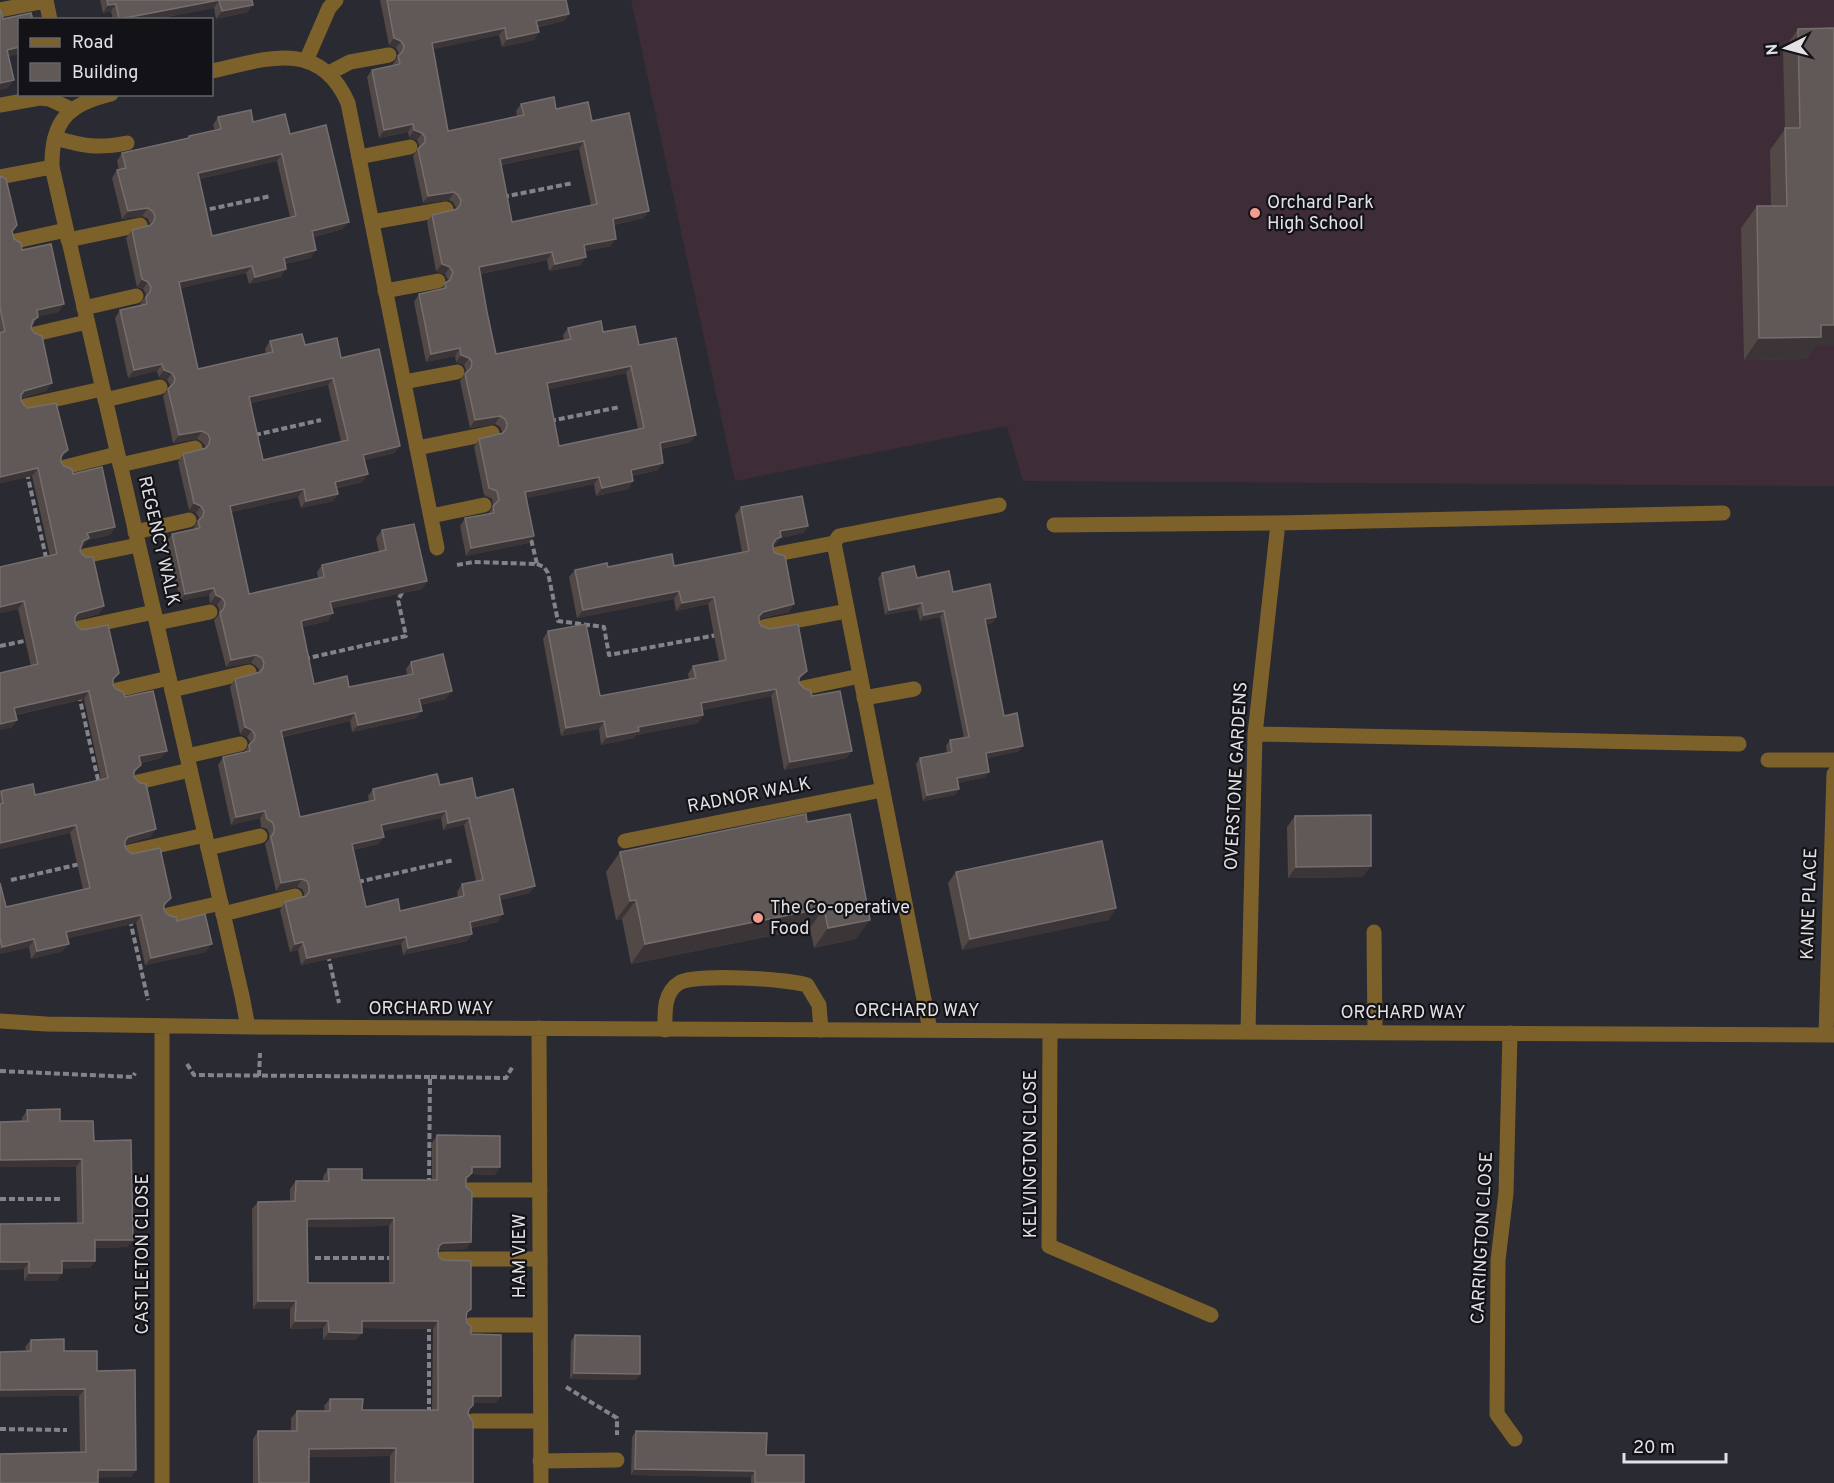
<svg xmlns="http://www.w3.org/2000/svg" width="1834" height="1483" viewBox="0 0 1834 1483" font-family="Overpass,sans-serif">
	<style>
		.education { fill: #3e2d37 }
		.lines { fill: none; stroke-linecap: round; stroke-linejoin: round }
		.path { stroke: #838389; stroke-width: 4; stroke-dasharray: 6 3; stroke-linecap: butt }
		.service { stroke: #7d612a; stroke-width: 15 }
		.minor { stroke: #7d612a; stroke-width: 15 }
		.wall { fill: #524846; fill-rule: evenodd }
		.shaded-wall { fill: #3b3537 }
		.building { fill: #615957; stroke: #756e6e; stroke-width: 1.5; fill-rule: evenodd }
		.poi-dot { fill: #f59c91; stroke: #131317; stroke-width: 2 }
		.labels { text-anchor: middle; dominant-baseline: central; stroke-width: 4.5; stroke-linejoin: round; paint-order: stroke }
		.poi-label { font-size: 18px; fill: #e1e1e6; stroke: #131317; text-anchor: start }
		.street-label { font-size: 18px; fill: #e1e1e6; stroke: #131317 }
	</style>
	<rect width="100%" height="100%" fill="#2a2a32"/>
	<path class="education" d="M 631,0 L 1834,0 L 1834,486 L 1023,481 L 1007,426 L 735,481 Z"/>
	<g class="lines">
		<path class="path" d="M 503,197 L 573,183
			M 201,211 L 271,196
			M 550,421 L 620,407
			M 255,435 L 321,420
			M 27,473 L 47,562
			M 537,564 L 544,567 L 548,573 L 558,621 L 604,627 L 609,655 L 717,635
			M 457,565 L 473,562 L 537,564 L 530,535
			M 0,646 L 29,640
			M 304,659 L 406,636 L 398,600 L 404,589
			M 79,695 L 99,784
			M 11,880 L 80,864
			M 358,882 L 454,860
			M 130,920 L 148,1000
			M 328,955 L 339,1003
			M 187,1064 L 194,1075 L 430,1077
			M 0,1071 L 133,1077 L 135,1073
			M 259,1076 L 260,1053
			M 429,1184 L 430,1077 L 506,1078 L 513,1066
			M 0,1199 L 63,1199
			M 315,1258 L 392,1258
			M 429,1326 L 429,1415
			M 566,1387 L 617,1418 L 617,1435
			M 0,1429 L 67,1430"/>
		<path class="service" d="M 46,0 L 50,20
			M 0,10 L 46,1
			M 306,61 L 329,8 L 336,0
			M 329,73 L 350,62 L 389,55
			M 0,105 L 40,98 L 49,99 L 71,109
			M 55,138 C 84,146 97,149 127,143
			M 359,157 L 410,147
			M 0,177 L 52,167
			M 372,222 L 446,209
			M 68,240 L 140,225
			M 16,241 L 66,230
			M 385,291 L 438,281
			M 84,308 L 136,296
			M 35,334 L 87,322
			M 404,382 L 457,372
			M 105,400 L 160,387
			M 25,406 L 102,389
			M 417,448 L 492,433
			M 120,465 L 195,448
			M 65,467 L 117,454
			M 431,516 L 484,505
			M 135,532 L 189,520
			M 777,554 L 834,543
			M 84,556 L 138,545
			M 157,623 L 210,612
			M 763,627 L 847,611
			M 79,628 L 154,612
			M 803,688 L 860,676
			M 117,690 L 169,678
			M 172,690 L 249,672
			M 864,698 L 914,689
			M 187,756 L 240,744
			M 138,782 L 190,770
			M 208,848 L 260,836
			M 129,852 L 205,835
			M 223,914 L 295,896
			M 168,915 L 221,903
			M 1374,932 L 1375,1032
			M 665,1030 C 665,1014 663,993 679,983 C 695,973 787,979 807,985 L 819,1005 L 821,1030
			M 469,1190 L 540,1190
			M 442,1259 L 540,1259
			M 470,1325 L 540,1325
			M 472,1421 L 540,1421
			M 540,1461 L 617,1460"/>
		<path class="minor" d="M 212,71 C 266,59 320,38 348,103 L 437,548
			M 111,94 C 68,104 51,121 52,167 L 242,996 L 248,1027
			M 1054,525 L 1278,523 L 1723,513
			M 1255,734 L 1739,744
			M 1768,760 L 1834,760
			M 625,841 L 882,790
			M 0,1021 L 46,1024 L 260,1027 L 1834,1035
			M 539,1028 L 541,1483
			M 930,1030 L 834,543 L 839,536 L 999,505
			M 1248,1031 L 1255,734 L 1278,523
			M 1050,1032 L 1049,1246 L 1211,1315
			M 1510,1033 L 1506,1193 L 1498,1260 L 1497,1414 L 1515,1439
			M 1826,1035 L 1834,774
			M 162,1483 L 162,1026"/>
	</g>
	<path class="wall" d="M 100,0 L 252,0 L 248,12 L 216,19 L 214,8 L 150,20 L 113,20 L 111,11 L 103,13 Z
		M 380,0 L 566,0 L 569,14 L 564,21 L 538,27 L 539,32 L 534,40 L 502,47 L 499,35 L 433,49 L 448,131 L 517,116 L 516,111 L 521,104 L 556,109 L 592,121 L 644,218 L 614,225 L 611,246 L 585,251 L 581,265 L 549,271 L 547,260 L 480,274 L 487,312 L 496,354 L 564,340 L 563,335 L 568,328 L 603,332 L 639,345 L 691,442 L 661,449 L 658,470 L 632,476 L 633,481 L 628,489 L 596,496 L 594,484 L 526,498 L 534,536 L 528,543 L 466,556 L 460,526 L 465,518 L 488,514 L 493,506 L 492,499 L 484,495 L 474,447 L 479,439 L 501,434 L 502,432 L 500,427 L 495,424 L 470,428 L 460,381 L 466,373 L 466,370 L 464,365 L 456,362 L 455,356 L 426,362 L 414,302 L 419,294 L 441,290 L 448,280 L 445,274 L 436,271 L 427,222 L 432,215 L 455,210 L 456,208 L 453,202 L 449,200 L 423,203 L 413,156 L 419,147 L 419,145 L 417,140 L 409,137 L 408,132 L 379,138 L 367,77 L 372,70 L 393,66 L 393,64 L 398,56 L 399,54 L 396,48 L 389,45 ZM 579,149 L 591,205 L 512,222 L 501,165 ZM 626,373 L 638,429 L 559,446 L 548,389 Z
		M 1834,28 L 1834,346 L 1815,346 L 1806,359 L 1744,360 L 1741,228 L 1757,206 L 1771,206 L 1770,150 L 1785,129 L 1783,50 L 1798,29 Z
		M 218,117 L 253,122 L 290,134 L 343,229 L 313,237 L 311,258 L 285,264 L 281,277 L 249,284 L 246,273 L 180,288 L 198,369 L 266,354 L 265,349 L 270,341 L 305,345 L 341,358 L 395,453 L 365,460 L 363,482 L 337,488 L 338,494 L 333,501 L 301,508 L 298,497 L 231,512 L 249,594 L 318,578 L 317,572 L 322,565 L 379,552 L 376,538 L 382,530 L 427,581 L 422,589 L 332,608 L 328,621 L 302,627 L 314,684 L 349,687 L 407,675 L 406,669 L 411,662 L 446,699 L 420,705 L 422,711 L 416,718 L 352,732 L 350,721 L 283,737 L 300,817 L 369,801 L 368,796 L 373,789 L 440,785 L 476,798 L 535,886 L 530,893 L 500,900 L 498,922 L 471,928 L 472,934 L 467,941 L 403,955 L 401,944 L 301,965 L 298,950 L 290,952 L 280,910 L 285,902 L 304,897 L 304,893 L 302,889 L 297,887 L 276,891 L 265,844 L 269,839 L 269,833 L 267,829 L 261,827 L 260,818 L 231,825 L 218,765 L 223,757 L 244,753 L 249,745 L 250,742 L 247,737 L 240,734 L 230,687 L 235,679 L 258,673 L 259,670 L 256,666 L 251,663 L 226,667 L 214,620 L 219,614 L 219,609 L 217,605 L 210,603 L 209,595 L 180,601 L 167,541 L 172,534 L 193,529 L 198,521 L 199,518 L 196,513 L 189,510 L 178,462 L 183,454 L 204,449 L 205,446 L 202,442 L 197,439 L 173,443 L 163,396 L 169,388 L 170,385 L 167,380 L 159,377 L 157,371 L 128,378 L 115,318 L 120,310 L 141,306 L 140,304 L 145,297 L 146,294 L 143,289 L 137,287 L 126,238 L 132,230 L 149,226 L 150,224 L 148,219 L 142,216 L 122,219 L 112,178 L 117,170 L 119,170 L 117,161 L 122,153 L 187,139 L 189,136 L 215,130 L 213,125 ZM 277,161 L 290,217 L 212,236 L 199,179 ZM 328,385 L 341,441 L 263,460 L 251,403 ZM 441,818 L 443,830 L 464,825 L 476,881 L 462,884 L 457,892 L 458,898 L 400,911 L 366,907 L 353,850 L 378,844 L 384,837 L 382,831 Z
		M 0,176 L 14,239 L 22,250 L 59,312 L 38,316 L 31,328 L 52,383 L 46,391 L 21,398 L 21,400 L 24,405 L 68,450 L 61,458 L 61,462 L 64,466 L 73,474 L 115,527 L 110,535 L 88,540 L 83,546 L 81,547 L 80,550 L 99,614 L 75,620 L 75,623 L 113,681 L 113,685 L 116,689 L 125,697 L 161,758 L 141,763 L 134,774 L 134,777 L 156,829 L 150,837 L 125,844 L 125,847 L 128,851 L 171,898 L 164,907 L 166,913 L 177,921 L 206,952 L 145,965 L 136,923 L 68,938 L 63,951 L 31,959 L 29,947 L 0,954 L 0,883 L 6,907 L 83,889 L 70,833 L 0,849 L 0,792 L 1,791 L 35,795 L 101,780 L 84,699 L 16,715 L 17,720 L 11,728 L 31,666 L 18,609 L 0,613 L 0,567 L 50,556 L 32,476 L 0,483 Z
		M 741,507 L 808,526 L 803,533 L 780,538 L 776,544 L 773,546 L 789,612 L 759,619 L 759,622 L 761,626 L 807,671 L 799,680 L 799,683 L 812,696 L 852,751 L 846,758 L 784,770 L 771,696 L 702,710 L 703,715 L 698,723 L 636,735 L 634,738 L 601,745 L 599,729 L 561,736 L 543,639 L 548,631 L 600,696 L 689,679 L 688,674 L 693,666 L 719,661 L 708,604 L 676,611 L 674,599 L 577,618 L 569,577 L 575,570 L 608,567 L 674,566 L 742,552 L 735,515 Z
		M 882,573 L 917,578 L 953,592 L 996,617 L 992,623 L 986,624 L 1004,716 L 1019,751 L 987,758 L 989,772 L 985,777 L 958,783 L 959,789 L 955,795 L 923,801 L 916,764 L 920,758 L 947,753 L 946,746 L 950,740 L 964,738 L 940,617 L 920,621 L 917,609 L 885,615 L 878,578 Z
		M 1295,816 L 1363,877 L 1288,878 L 1287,827 Z
		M 807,822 L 856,939 L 814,948 L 810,928 L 631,964 L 622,919 L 616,920 L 606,872 L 620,852 Z
		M 956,872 L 1116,908 L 1108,920 L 962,950 L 948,883 Z
		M 27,1110 L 60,1121 L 94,1141 L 133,1240 L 127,1247 L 95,1248 L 95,1261 L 90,1268 L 62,1268 L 57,1281 L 24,1281 L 24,1269 L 0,1270 L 77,1223 L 76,1167 L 0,1167 L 0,1122 L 22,1122 L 22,1118 Z
		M 437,1135 L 495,1175 L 471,1174 L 466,1182 L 466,1249 L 438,1250 L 438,1252 L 466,1316 L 466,1318 L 471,1334 L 501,1396 L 495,1403 L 473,1403 L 468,1411 L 473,1483 L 390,1483 L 390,1456 L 309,1457 L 309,1483 L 253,1483 L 253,1439 L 258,1431 L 291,1431 L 291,1418 L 297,1411 L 325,1411 L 324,1406 L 330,1399 L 362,1410 L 432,1410 L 433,1329 L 362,1328 L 356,1340 L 323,1340 L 323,1328 L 290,1329 L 290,1309 L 253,1309 L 252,1209 L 258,1202 L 290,1201 L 290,1189 L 296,1181 L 323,1181 L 323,1177 L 328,1169 L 362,1180 L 432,1180 L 432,1143 ZM 389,1226 L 389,1283 L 308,1283 L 307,1227 Z
		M 575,1335 L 640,1374 L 636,1380 L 570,1379 L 571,1341 Z
		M 31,1340 L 64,1351 L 97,1371 L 136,1470 L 131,1477 L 98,1477 L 80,1452 L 79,1396 L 26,1351 L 25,1347 Z
		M 636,1431 L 766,1455 L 804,1483 L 751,1483 L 751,1477 L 631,1475 L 632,1437 Z"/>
	<path class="shaded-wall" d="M 219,0 L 214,8 L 150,20 L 119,20 Z
		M 116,4 L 111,11 L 103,13 L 108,5 Z
		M 253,5 L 248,12 L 216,19 L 222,11 Z
		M 569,14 L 564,21 L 531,28 L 536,21 Z
		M 505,28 L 499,35 L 426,51 L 432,43 Z
		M 539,32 L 534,40 L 502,47 L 507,39 Z
		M 394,38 L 401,41 L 396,48 L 389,45 Z
		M 20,47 L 20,54 L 2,58 L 7,50 Z
		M 14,80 L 8,88 L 0,90 L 0,83 Z
		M 413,124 L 408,132 L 379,138 L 384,130 Z
		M 414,130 L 422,133 L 417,140 L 409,137 Z
		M 584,141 L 579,149 L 494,166 L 500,159 Z
		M 282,154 L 277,161 L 193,180 L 198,173 Z
		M 454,192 L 449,200 L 423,203 L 428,196 Z
		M 148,208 L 142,216 L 122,219 L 128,211 Z
		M 649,211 L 644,218 L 607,226 L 613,219 Z
		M 349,222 L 343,229 L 307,238 L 312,231 Z
		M 616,239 L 611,246 L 579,253 L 584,245 Z
		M 316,250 L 311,258 L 279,265 L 284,258 Z
		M 552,252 L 547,260 L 474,275 L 479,267 Z
		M 586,257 L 581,265 L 549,271 L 555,264 Z
		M 442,264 L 450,267 L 445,274 L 436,271 Z
		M 252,266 L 246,273 L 174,290 L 179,282 Z
		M 286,269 L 281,277 L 249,284 L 255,277 Z
		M 142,279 L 148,282 L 143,289 L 137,287 Z
		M 64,304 L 59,312 L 31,318 L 37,310 Z
		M 1821,325 L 1834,325 L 1834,346 L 1815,346 L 1806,359 L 1744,360 L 1759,338 Z
		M 460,348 L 455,356 L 426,362 L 431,354 Z
		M 461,355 L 469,358 L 464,365 L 456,362 Z
		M 162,364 L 157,371 L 128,378 L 134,370 Z
		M 631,366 L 626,373 L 541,391 L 547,383 Z
		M 164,370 L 172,373 L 167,380 L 159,377 Z
		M 333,378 L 328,385 L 244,404 L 249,397 Z
		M 52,383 L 46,391 L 19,398 L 24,391 Z
		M 500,416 L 495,424 L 470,428 L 475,420 Z
		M 202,431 L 197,439 L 173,443 L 179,435 Z
		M 696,435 L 691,442 L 654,450 L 660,443 Z
		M 400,446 L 395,453 L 358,462 L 363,455 Z
		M 663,463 L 658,470 L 626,477 L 631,470 Z
		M 38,468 L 32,476 L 0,483 L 0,477 Z
		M 368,474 L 363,482 L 330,489 L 335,482 Z
		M 599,477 L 594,484 L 519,500 L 525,492 Z
		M 633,481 L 628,489 L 596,496 L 602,488 Z
		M 304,489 L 298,497 L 225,513 L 230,506 Z
		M 338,494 L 333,501 L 301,508 L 306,501 Z
		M 194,503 L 201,506 L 196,513 L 189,510 Z
		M 808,526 L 803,533 L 780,538 L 776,544 L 770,547 L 780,531 Z
		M 115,527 L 110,535 L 88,540 L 83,546 L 77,549 L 87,533 Z
		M 534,536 L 528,543 L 466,556 L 471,548 Z
		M 427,581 L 422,589 L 325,610 L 330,602 Z
		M 214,588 L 209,595 L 180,601 L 185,594 Z
		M 679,591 L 674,599 L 577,618 L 583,610 Z
		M 216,595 L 222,598 L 217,605 L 210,603 Z
		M 714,597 L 708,604 L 676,611 L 682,603 Z
		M 24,601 L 18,609 L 0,613 L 0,607 Z
		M 922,603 L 917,609 L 885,615 L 889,610 Z
		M 794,604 L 789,612 L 757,619 L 763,612 Z
		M 104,606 L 99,614 L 73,620 L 78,613 Z
		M 944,611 L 940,617 L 920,621 L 924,615 Z
		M 333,613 L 328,621 L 296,628 L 301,621 Z
		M 996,617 L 992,623 L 981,625 L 985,619 Z
		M 256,655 L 251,663 L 226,667 L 231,660 Z
		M 776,689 L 771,696 L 695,711 L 701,703 Z
		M 89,691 L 84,699 L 9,716 L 14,708 Z
		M 452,691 L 446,699 L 414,706 L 419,699 Z
		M 422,711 L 416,718 L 352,732 L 358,725 Z
		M 355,713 L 350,721 L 276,738 L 281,731 Z
		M 703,715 L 698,723 L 636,735 L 634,738 L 601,745 L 607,737 L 638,727 Z
		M 17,720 L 11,728 L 0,730 L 0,724 Z
		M 604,721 L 599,729 L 561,736 L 566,728 Z
		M 245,727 L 252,730 L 247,737 L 240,734 Z
		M 1023,746 L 1019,751 L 982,759 L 986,753 Z
		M 167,751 L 161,758 L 134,764 L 139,756 Z
		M 852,751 L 846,758 L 784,770 L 790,762 Z
		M 989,772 L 985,777 L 953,784 L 957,778 Z
		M 959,789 L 955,795 L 923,801 L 927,795 Z
		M 265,811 L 260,818 L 231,825 L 236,817 Z
		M 446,811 L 441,818 L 376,833 L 381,825 Z
		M 469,818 L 464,825 L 443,830 L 448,823 Z
		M 76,825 L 70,833 L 0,849 L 0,843 Z
		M 156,829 L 150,837 L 123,844 L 128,837 Z
		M 384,837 L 378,844 L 347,851 L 352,844 Z
		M 1371,866 L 1363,877 L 1288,878 L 1296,867 Z
		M 302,879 L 297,887 L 276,891 L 281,883 Z
		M 535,886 L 530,893 L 493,902 L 499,895 Z
		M 636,900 L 622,919 L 616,920 L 630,901 Z
		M 824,908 L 810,928 L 631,964 L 645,944 Z
		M 1116,908 L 1108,920 L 962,950 L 970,939 Z
		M 503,914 L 498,922 L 465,929 L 470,922 Z
		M 141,915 L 136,923 L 61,940 L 66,932 Z
		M 870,920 L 856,939 L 814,948 L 828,928 Z
		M 472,934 L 467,941 L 403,955 L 408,948 Z
		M 406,937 L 401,944 L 301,965 L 307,958 Z
		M 34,939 L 29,947 L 0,954 L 0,950 L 2,947 Z
		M 303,942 L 298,950 L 290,952 L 295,944 Z
		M 69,944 L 63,951 L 31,959 L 37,951 Z
		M 212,944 L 206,952 L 145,965 L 151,958 Z
		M 82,1159 L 76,1167 L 0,1167 L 0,1160 Z
		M 472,1167 L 500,1167 L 495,1175 L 471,1174 L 467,1181 L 460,1186 Z
		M 394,1218 L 389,1226 L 302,1227 L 307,1219 Z
		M 95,1240 L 133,1240 L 127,1247 L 89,1248 Z
		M 471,1242 L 466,1249 L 438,1250 L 439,1246 L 443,1243 Z
		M 62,1261 L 95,1261 L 90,1268 L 57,1269 Z
		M 0,1262 L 29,1262 L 24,1269 L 0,1270 Z
		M 29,1273 L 62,1273 L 57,1281 L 24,1281 Z
		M 258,1301 L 296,1301 L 290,1309 L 253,1309 Z
		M 295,1321 L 328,1321 L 323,1328 L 290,1329 Z
		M 362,1321 L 438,1321 L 433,1329 L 356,1328 Z
		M 329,1332 L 362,1333 L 356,1340 L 323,1340 Z
		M 574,1373 L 640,1374 L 636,1380 L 570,1379 Z
		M 85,1389 L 79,1396 L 0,1397 L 0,1390 Z
		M 473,1396 L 501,1396 L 495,1403 L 467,1403 Z
		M 396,1448 L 390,1456 L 303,1457 L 309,1449 Z
		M 635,1469 L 755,1471 L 751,1477 L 631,1475 Z
		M 98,1470 L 136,1470 L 131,1477 L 93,1478 Z"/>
	<path class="building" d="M 107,0 L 252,0 L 253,5 L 222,11 L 219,0 L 119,19 L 116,4 L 108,5 Z
		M 387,0 L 566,0 L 569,14 L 536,21 L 539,32 L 507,39 L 505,28 L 432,43 L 448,131 L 524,115 L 521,104 L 554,97 L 556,109 L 588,102 L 592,121 L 629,113 L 649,211 L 613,219 L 616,239 L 584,245 L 586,257 L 555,264 L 552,252 L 479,267 L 487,312 L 496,354 L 571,339 L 568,328 L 601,321 L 603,332 L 635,326 L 639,345 L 676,338 L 696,435 L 660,443 L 663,463 L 631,470 L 633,481 L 602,488 L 599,477 L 525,492 L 534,536 L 471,548 L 465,518 L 494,513 L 493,506 L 499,500 L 497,491 L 489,488 L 479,439 L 503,433 L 506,429 L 507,424 L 505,419 L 500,416 L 475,420 L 465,374 L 471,368 L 472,362 L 469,358 L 461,355 L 460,348 L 431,354 L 419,294 L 446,288 L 445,283 L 450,280 L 453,272 L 450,267 L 442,264 L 432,215 L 457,209 L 460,205 L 461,200 L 458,195 L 454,192 L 428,196 L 418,149 L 425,142 L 425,137 L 422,133 L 414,130 L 413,124 L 384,130 L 372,70 L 400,64 L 398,56 L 403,51 L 404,46 L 401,41 L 394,38 ZM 584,141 L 597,204 L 512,222 L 500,159 ZM 631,366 L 644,428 L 559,446 L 547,383 Z
		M 0,9 L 1,11 L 3,19 L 31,13 L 33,20 L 20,20 L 20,47 L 7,50 L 14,80 L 0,83 Z
		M 1834,28 L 1834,325 L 1821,325 L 1821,337 L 1759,338 L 1757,206 L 1787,206 L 1785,128 L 1800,128 L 1798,29 Z
		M 251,110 L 253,122 L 285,114 L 290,134 L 326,125 L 349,222 L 312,231 L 316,250 L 284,258 L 286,269 L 255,277 L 252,266 L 179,282 L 198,369 L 273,352 L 270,341 L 302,334 L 305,345 L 337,338 L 341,358 L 379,349 L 400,446 L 363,455 L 368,474 L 335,482 L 338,494 L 306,501 L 304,489 L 230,506 L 249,594 L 324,577 L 322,565 L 386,550 L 382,530 L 414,524 L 427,581 L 330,602 L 333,613 L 301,621 L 314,684 L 347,676 L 349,687 L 413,674 L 411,662 L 443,654 L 452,691 L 419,699 L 422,711 L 358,725 L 355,713 L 281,731 L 300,817 L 375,800 L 373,789 L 437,774 L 440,785 L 472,778 L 476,798 L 513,789 L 535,886 L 499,895 L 503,914 L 470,922 L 472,934 L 408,948 L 406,937 L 307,958 L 303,942 L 295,944 L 285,902 L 306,896 L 309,892 L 309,886 L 307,881 L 302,879 L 281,883 L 271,837 L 274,832 L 274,826 L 272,822 L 267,819 L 265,811 L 236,817 L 223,757 L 250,751 L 249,745 L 254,740 L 255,735 L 252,730 L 245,727 L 235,679 L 260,672 L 263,668 L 264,663 L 262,658 L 256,655 L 231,660 L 220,613 L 224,608 L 225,602 L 222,598 L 216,595 L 214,588 L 185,594 L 172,534 L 200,528 L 198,521 L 203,516 L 204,511 L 201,506 L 194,503 L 183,454 L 206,448 L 209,444 L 210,439 L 208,434 L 202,431 L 179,435 L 168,389 L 174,383 L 175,378 L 172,373 L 164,370 L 162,364 L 134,370 L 120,310 L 147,304 L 146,297 L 150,292 L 151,287 L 148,282 L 142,279 L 132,230 L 151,225 L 154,221 L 155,216 L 153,212 L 148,208 L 128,211 L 117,170 L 126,168 L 122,153 L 189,138 L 189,136 L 221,129 L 218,117 ZM 282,154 L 296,216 L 212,236 L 198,173 ZM 333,378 L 348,440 L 263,460 L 249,397 ZM 446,811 L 448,823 L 469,818 L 483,880 L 462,884 L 464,896 L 400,911 L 398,899 L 366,907 L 352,844 L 384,837 L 381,825 Z
		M 0,176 L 6,179 L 17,225 L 12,231 L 14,239 L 21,243 L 22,250 L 51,244 L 64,304 L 37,310 L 38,317 L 33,320 L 31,328 L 34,333 L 42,336 L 52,383 L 24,391 L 21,395 L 21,400 L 24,405 L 28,408 L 56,403 L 68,450 L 63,453 L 61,457 L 61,462 L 64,466 L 72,469 L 73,474 L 102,467 L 115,527 L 87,533 L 89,538 L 83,541 L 80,550 L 82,554 L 86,557 L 93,557 L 104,606 L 78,613 L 75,617 L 75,623 L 78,627 L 82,630 L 108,625 L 119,673 L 113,679 L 113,685 L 116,689 L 123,692 L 125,697 L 153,691 L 167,751 L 139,756 L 141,765 L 134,771 L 134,777 L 140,783 L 146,784 L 156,829 L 128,837 L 125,841 L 125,847 L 128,851 L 132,854 L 160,848 L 171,898 L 164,904 L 164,909 L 166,913 L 170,916 L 176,917 L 177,921 L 205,914 L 212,944 L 151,958 L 141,915 L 66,932 L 69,944 L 37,951 L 34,939 L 2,947 L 0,938 L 0,883 L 6,907 L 90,888 L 76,825 L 0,843 L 0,804 L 3,803 L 1,791 L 33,784 L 35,795 L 108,778 L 89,691 L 14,708 L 17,720 L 0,724 L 0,673 L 38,664 L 24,601 L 0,607 L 0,567 L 57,554 L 38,468 L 0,477 L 0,333 L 5,331 L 0,308 Z
		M 802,496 L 808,526 L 780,531 L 781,537 L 776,539 L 773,544 L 773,549 L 775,553 L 785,556 L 794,604 L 763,612 L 759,616 L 759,622 L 761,626 L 770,629 L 798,624 L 807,671 L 799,677 L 799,683 L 805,689 L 810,690 L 812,696 L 840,691 L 852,751 L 790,762 L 776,689 L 701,703 L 703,715 L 638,727 L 639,731 L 607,737 L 604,721 L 566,728 L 548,631 L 586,624 L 600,696 L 696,678 L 693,666 L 726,660 L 714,597 L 682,603 L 679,591 L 583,610 L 575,570 L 607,563 L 608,567 L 672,554 L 674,566 L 749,551 L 741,507 Z
		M 914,566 L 917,578 L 949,571 L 953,592 L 990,584 L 996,617 L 985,619 L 1004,716 L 1017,713 L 1023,746 L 986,753 L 989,772 L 957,778 L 959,789 L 927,795 L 920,758 L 952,752 L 950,740 L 969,737 L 944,611 L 924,615 L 922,603 L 889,610 L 882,573 Z
		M 806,814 L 807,822 L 850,814 L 870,920 L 828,928 L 824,908 L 645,944 L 636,900 L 630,901 L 620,852 Z
		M 1371,815 L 1371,866 L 1296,867 L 1295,816 Z
		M 1102,841 L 1116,908 L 970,939 L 956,872 Z
		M 60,1109 L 60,1121 L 93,1121 L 94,1141 L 131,1140 L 133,1240 L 95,1240 L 95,1261 L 62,1261 L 62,1273 L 29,1273 L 29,1262 L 0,1262 L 0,1224 L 83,1223 L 82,1159 L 0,1160 L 0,1122 L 28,1121 L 27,1110 Z
		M 437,1135 L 500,1136 L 500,1167 L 472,1167 L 472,1173 L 466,1178 L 466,1187 L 472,1192 L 471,1242 L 443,1243 L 439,1246 L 438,1252 L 439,1257 L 443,1260 L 471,1261 L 471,1309 L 467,1312 L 466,1318 L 467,1323 L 471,1326 L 471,1334 L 501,1335 L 501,1396 L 473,1396 L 473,1405 L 469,1409 L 468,1414 L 473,1422 L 473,1483 L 395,1483 L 396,1448 L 309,1449 L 309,1483 L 259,1483 L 258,1431 L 297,1431 L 297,1411 L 330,1411 L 330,1399 L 363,1399 L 362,1410 L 438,1410 L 438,1321 L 362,1321 L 362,1333 L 329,1332 L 328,1321 L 295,1321 L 296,1301 L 258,1301 L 258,1202 L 295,1201 L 296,1181 L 329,1181 L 328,1169 L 362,1169 L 362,1180 L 437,1180 ZM 394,1218 L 394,1283 L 308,1283 L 307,1219 Z
		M 575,1335 L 640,1336 L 640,1374 L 574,1373 Z
		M 64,1339 L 64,1351 L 97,1351 L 97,1371 L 135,1370 L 136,1470 L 98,1470 L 98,1483 L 0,1483 L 0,1454 L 86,1452 L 85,1389 L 0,1390 L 0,1352 L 31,1351 L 31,1340 Z
		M 636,1431 L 767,1433 L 766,1455 L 804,1455 L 804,1483 L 755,1483 L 755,1471 L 635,1469 Z"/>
	<g class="poi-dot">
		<circle cx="1255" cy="213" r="6"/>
		<circle cx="758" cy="918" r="6"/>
	</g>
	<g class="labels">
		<g class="poi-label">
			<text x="1267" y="203">Orchard Park<tspan x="1267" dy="21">High School</tspan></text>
			<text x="770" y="908">The Co-operative<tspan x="770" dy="21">Food</tspan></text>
		</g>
		<g class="street-label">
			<text transform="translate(158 541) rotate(77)">REGENCY WALK</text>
			<text transform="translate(1237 776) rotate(-87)">OVERSTONE GARDENS</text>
			<text transform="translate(749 796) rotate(-11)">RADNOR WALK</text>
			<text transform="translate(1810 904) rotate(-88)">KAINE PLACE</text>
			<text x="431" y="1009">ORCHARD WAY</text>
			<text x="917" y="1011">ORCHARD WAY</text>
			<text x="1403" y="1013">ORCHARD WAY</text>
			<text transform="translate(1031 1154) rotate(-90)">KELVINGTON CLOSE</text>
			<text transform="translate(1483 1238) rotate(-87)">CARRINGTON CLOSE</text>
			<text transform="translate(143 1254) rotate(-90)">CASTLETON CLOSE</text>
			<text transform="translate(520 1256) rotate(-90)">HAM VIEW</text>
		</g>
	</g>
	<rect x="18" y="18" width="195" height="78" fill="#131317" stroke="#65656a" stroke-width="1.5"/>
	<rect x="30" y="38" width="30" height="9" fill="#7d612a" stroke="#65656a" stroke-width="1.5"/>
	<text x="72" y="48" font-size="18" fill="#e1e1e6">Road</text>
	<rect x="30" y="63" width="30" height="18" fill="#615957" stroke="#65656a" stroke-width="1.5"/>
	<text x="72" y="78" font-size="18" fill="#e1e1e6">Building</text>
	<g transform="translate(1786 48) rotate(264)" stroke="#131317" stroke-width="4.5" paint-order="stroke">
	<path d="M0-4.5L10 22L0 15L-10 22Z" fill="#e1e1e6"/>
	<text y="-9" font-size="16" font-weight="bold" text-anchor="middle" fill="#e1e1e6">N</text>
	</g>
	<path d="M1624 1453v9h102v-9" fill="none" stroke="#e1e1e6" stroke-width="3"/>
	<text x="1633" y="1453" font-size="18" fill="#e1e1e6" stroke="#131317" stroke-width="4.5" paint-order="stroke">20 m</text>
</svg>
